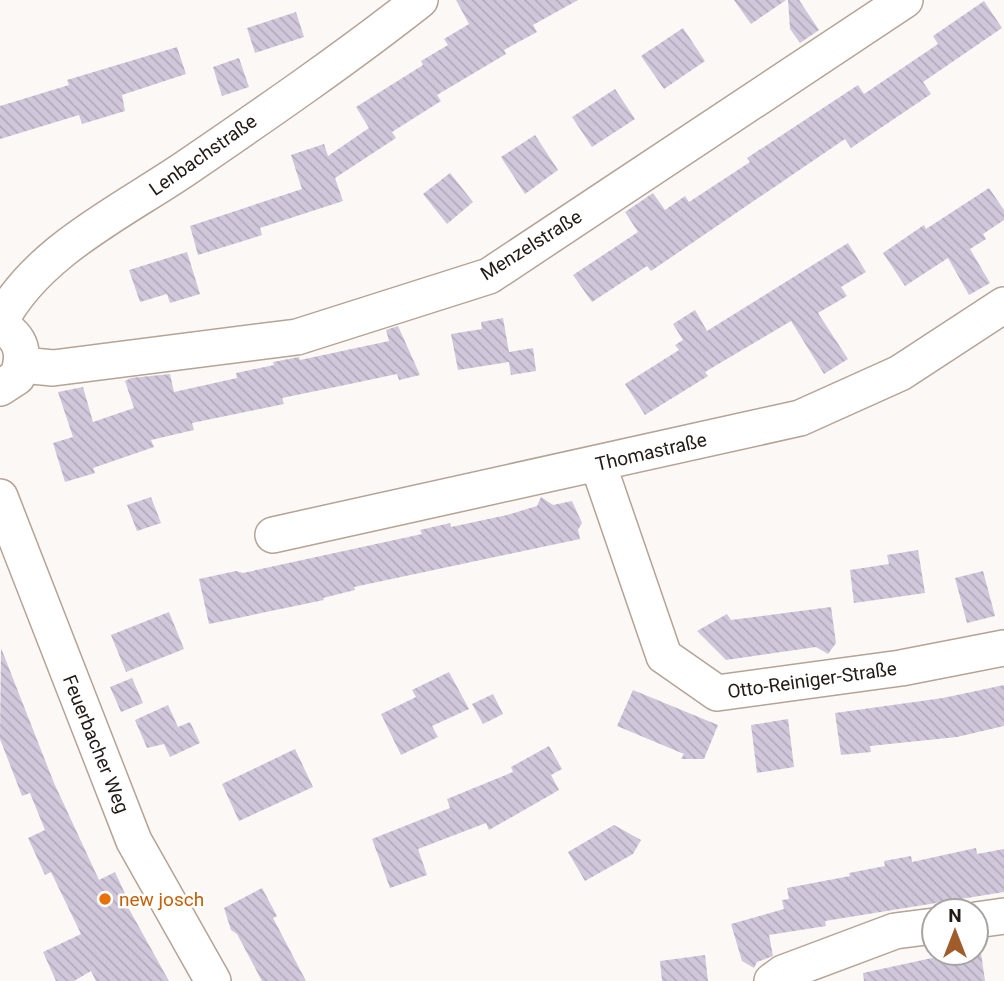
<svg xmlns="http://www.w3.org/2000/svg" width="1004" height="981" viewBox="0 0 1004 981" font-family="Roboto,sans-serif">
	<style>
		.building { fill: url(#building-back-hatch) }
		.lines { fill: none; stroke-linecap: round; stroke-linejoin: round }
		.minor-casing { stroke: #b5a395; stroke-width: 38 }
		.minor { stroke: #fff; stroke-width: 35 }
		.food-dot { fill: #e8710a; stroke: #fff; stroke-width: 2.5 }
		.labels { text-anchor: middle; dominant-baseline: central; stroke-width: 5; stroke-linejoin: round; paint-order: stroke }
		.street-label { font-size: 19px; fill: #211a15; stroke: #fff }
		.food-label { font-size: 19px; fill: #c56008; stroke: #fff; text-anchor: start }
	</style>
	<defs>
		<pattern id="building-back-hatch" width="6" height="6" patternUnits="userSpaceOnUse" patternTransform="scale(1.75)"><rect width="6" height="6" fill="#d1c7db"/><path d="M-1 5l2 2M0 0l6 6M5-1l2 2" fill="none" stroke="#b3aabb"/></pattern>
	</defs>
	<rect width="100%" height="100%" fill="#fcf8f5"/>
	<path class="building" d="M 456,0 L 578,0 L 533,25 L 537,32 L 504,50 L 506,54 L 437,95 L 441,101 L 392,132 L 396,138 L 335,178 L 343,201 L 260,228 L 262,235 L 198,255 L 190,226 L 302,189 L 291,155 L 324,144 L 328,156 L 369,128 L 356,107 L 423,65 L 421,61 L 448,45 L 444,39 L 469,24 Z
		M 734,0 L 786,0 L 751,24 Z
		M 788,0 L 799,0 L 819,30 L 800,43 L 790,29 Z
		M 984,1 L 1002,28 L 923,82 L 931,94 L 851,148 L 845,139 L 651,271 L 647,266 L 592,302 L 573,275 L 638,232 L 625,212 L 653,193 L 665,210 L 685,196 L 689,202 L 750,162 L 747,158 L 858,85 L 864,94 L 938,44 L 933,36 Z
		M 296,12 L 304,37 L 255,53 L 247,28 Z
		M 683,28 L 705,61 L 664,89 L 641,56 Z
		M 177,47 L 186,74 L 122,95 L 125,111 L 82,124 L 79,115 L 0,139 L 0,106 L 69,85 L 67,80 Z
		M 239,58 L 249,87 L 222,96 L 213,67 Z
		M 615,89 L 635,119 L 592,147 L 572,117 Z
		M 535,135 L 558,170 L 525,194 L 501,157 Z
		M 450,173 L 473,202 L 447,224 L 423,194 Z
		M 989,188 L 1004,210 L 1004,220 L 983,234 L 986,239 L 970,249 L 990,283 L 969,295 L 948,258 L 905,286 L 883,253 L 924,225 L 926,229 Z
		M 848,243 L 866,272 L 841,287 L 847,296 L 818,313 L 848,359 L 824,374 L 791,321 L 705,372 L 708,376 L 645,415 L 625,384 L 679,350 L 675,345 L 683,340 L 673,324 L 695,310 L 707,331 Z
		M 187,252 L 200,294 L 170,303 L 167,294 L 140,302 L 129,270 Z
		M 503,318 L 509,352 L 533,348 L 536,371 L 511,375 L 509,362 L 458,370 L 451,334 L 482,329 L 481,322 Z
		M 398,326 L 420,375 L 399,380 L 397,374 L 345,385 L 282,398 L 284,404 L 192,423 L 194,430 L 151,440 L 154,447 L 93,468 L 95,473 L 65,482 L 53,443 L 73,437 L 58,392 L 83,387 L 93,422 L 134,408 L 125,381 L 131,378 L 170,374 L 174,392 L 237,378 L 236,373 L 274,365 L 273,362 L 299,357 L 300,360 L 389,341 L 386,330 Z
		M 151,497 L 161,523 L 137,531 L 127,505 Z
		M 541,497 L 553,505 L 572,501 L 582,523 L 578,530 L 580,539 L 354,587 L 355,590 L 323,598 L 324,600 L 209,624 L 199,579 L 236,571 L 243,573 L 422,534 L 420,530 L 450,523 L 451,527 L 507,515 L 537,506 Z
		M 918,550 L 925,593 L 854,603 L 850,570 L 889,564 L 887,555 Z
		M 983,571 L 995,616 L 967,623 L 955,578 Z
		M 831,607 L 836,643 L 828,654 L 816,647 L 726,660 L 697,631 L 727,614 L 731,620 Z
		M 169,612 L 184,649 L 126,672 L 111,635 Z
		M 1,648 L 54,783 L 99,880 L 115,872 L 127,898 L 124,900 L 169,981 L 96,981 L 91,971 L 74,981 L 56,981 L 43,952 L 81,934 L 51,872 L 45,875 L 28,838 L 45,830 L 30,793 L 22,796 L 0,739 Z
		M 449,672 L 469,709 L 432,726 L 438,737 L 401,755 L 381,714 L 416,697 L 412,690 Z
		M 132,678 L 143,703 L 121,712 L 110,687 Z
		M 1004,685 L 1004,726 L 957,737 L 870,746 L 871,752 L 841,755 L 835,713 L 943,698 Z
		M 633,690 L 718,725 L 704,759 L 681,759 L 684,754 L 617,726 Z
		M 493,694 L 503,714 L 483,724 L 472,704 Z
		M 168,705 L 178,727 L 190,722 L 200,743 L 170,757 L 164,744 L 147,748 L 135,720 Z
		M 788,719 L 794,767 L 757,773 L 751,725 Z
		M 549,746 L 562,769 L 551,775 L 559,790 L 489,830 L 486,823 L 418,849 L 427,875 L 390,888 L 372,839 L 450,808 L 447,799 L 513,772 L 511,767 Z
		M 295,749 L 313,787 L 239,821 L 222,784 Z
		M 614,825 L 641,840 L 633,854 L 585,881 L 568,852 Z
		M 976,848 L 977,854 L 1004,849 L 1004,892 L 825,921 L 826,926 L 769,935 L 773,956 L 757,962 L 754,968 L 742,961 L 731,924 L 784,909 L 782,900 L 789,899 L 787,888 L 850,876 L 849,873 L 885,866 L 884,861 L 911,856 L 912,862 Z
		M 262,888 L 277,916 L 273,918 L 306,981 L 262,981 L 237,934 L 231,930 L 224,908 Z
		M 955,953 L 981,953 L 985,981 L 864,981 L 863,973 Z
		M 705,955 L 708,981 L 662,981 L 660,961 Z"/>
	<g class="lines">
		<g class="minor-casing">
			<path id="minor" d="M 0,322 C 37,251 123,211 186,168 C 265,114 345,59 420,0
				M 0,326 C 22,337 26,355 17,377 L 0,388
				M 22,365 L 53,368 L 297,337 L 489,276 L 905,0
				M 598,464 L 664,656 L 717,693 L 901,668 L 1004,648
				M 0,497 L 134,841 L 213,981
				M 273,535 L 800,418 L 900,373 L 1004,305
				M 976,920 L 1004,916
				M 772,981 L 783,973 L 895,931 L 934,926"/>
		</g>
		<use href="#minor" class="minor"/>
	</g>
	<circle class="food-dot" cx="105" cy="899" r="7"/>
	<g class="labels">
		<g class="street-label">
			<text transform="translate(203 155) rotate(-35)">Lenbachstraße</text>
			<text transform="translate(531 245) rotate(-32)">Menzelstraße</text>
			<text transform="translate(651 452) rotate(-13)">Thomastraße</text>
			<text transform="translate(812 680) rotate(-8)">Otto-Reiniger-Straße</text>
			<text transform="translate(96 744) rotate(68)">Feuerbacher Weg</text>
		</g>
		<g class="food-label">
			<text x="119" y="899">new josch</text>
		</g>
	</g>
	<g transform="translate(955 932)"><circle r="33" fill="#ffffff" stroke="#a6a3a1" stroke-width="2"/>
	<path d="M0-5L12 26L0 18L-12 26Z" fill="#a05d2b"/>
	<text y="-10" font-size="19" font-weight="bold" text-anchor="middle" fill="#211a15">N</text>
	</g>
</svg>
